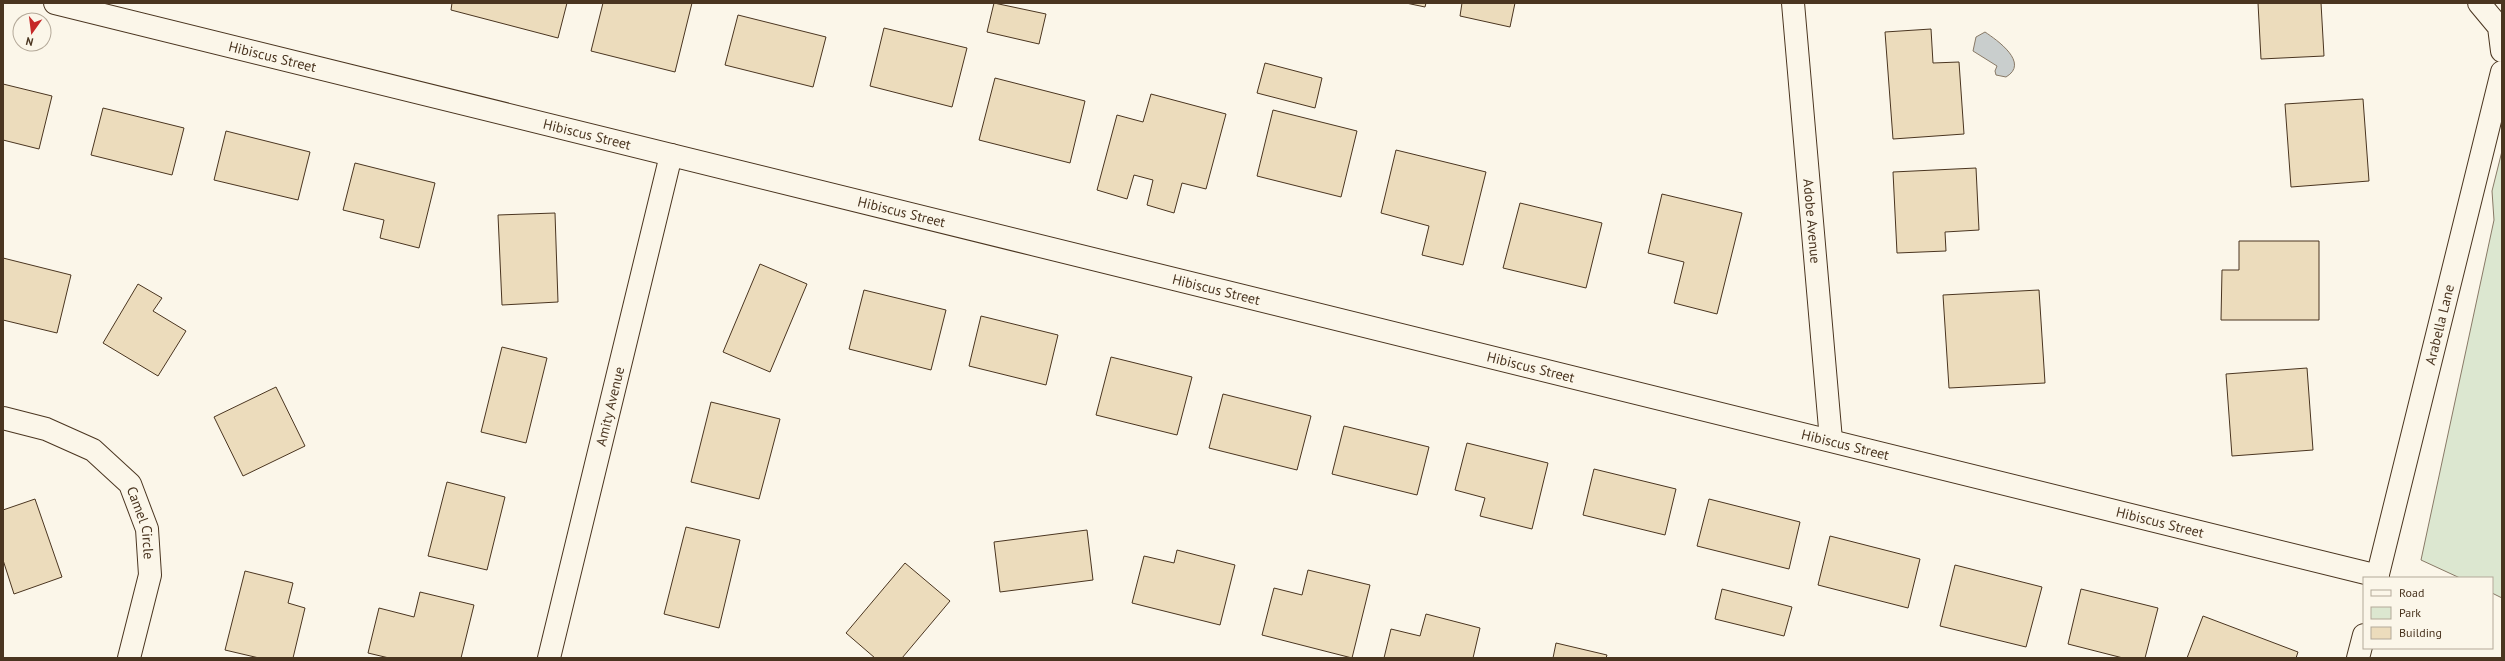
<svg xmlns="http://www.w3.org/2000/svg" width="2505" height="661" viewBox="0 0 2505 661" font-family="'PT Sans',sans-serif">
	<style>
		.green { fill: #dce7d0; stroke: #887966 }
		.water { fill: #c9cecd; stroke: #887966 }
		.building { fill: #ecdcbc; stroke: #4a3520 }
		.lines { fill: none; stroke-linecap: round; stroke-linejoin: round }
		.street-casing { stroke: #4a3520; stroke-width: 24 }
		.street { stroke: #fbf6e9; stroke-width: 22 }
		.labels { text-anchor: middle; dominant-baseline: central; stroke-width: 3; stroke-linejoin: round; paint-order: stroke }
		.street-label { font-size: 14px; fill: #4a3520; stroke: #fbf6e9 }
	</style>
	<rect width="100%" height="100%" fill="#fbf6e9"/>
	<path class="green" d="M 2502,151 L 2502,598 L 2492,593 L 2492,578 L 2460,578 L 2421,560 L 2494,220 L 2492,191 Z"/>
	<path class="water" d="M 1985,32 C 1997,40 2030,63 2006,77 L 1996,75 L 1995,71 L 1997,66 L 1973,51 L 1976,37 Z"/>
	<path class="building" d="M 452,3 L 567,3 L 558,38 L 451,10 Z
		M 603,3 L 692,3 L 675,72 L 591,51 Z
		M 994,3 L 1046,14 L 1039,44 L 987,32 Z
		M 1406,3 L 1426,3 L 1425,7 Z
		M 1462,3 L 1515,3 L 1510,27 L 1460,16 Z
		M 2258,3 L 2321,3 L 2324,56 L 2261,59 Z
		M 738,15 L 826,37 L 813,87 L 725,65 Z
		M 884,28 L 967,48 L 952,107 L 870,86 Z
		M 1931,29 L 1933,63 L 1959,62 L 1964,134 L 1893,139 L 1885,32 Z
		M 1265,63 L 1322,78 L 1315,108 L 1257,93 Z
		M 995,78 L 1085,101 L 1070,163 L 979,140 Z
		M 3,84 L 52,96 L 39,149 L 3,140 Z
		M 1151,94 L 1226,114 L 1206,189 L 1182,183 L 1174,213 L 1147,205 L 1153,180 L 1134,175 L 1127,199 L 1097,190 L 1117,115 L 1143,122 Z
		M 2363,99 L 2369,181 L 2291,187 L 2285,104 Z
		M 103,108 L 184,128 L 172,175 L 91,155 Z
		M 1273,110 L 1357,131 L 1341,197 L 1257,176 Z
		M 226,131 L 310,152 L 298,200 L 214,180 Z
		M 1396,150 L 1486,172 L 1463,265 L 1422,255 L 1429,226 L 1381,213 Z
		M 355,163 L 435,183 L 419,248 L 380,238 L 384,220 L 343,210 Z
		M 1976,168 L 1979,230 L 1945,232 L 1946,251 L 1897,253 L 1893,172 Z
		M 1662,194 L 1742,213 L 1717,314 L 1674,303 L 1684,262 L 1648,253 Z
		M 1520,203 L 1602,223 L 1586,288 L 1503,268 Z
		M 555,213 L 558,302 L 502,305 L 498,215 Z
		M 2239,241 L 2319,241 L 2319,320 L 2221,320 L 2222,270 L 2239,270 Z
		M 3,258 L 71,275 L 57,333 L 3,320 Z
		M 760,264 L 807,284 L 770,372 L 723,352 Z
		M 138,284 L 162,298 L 153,311 L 186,331 L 158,376 L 103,343 Z
		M 864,290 L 946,310 L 931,370 L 849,349 Z
		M 2039,290 L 2045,383 L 1949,388 L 1943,295 Z
		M 981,316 L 1058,335 L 1046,385 L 969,366 Z
		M 502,347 L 547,358 L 526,443 L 481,432 Z
		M 1111,357 L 1192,377 L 1177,435 L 1096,415 Z
		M 2307,368 L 2313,450 L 2232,456 L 2226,374 Z
		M 276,387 L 305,446 L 243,476 L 214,417 Z
		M 1223,394 L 1311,416 L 1297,470 L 1209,448 Z
		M 711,402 L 780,419 L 759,499 L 691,482 Z
		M 1344,426 L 1429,447 L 1417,495 L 1332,474 Z
		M 1467,443 L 1548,463 L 1532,529 L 1480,516 L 1485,498 L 1455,490 Z
		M 1594,469 L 1676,489 L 1665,535 L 1583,515 Z
		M 447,482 L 505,497 L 487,570 L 428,556 Z
		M 35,499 L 62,577 L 14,594 L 3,560 L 3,510 Z
		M 1709,499 L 1800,522 L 1789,569 L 1697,546 Z
		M 686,527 L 740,540 L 719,628 L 664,614 Z
		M 1087,530 L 1093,580 L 1000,592 L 994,542 Z
		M 1830,536 L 1920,559 L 1908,608 L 1818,585 Z
		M 1177,550 L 1235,565 L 1220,625 L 1132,603 L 1144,556 L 1174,563 Z
		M 905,563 L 950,601 L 902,658 L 875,658 L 846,633 Z
		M 1955,565 L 2042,587 L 2026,647 L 1940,626 Z
		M 1308,570 L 1370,585 L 1352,658 L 1262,635 L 1274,588 L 1302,595 Z
		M 245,571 L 293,583 L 288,603 L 305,608 L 293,658 L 259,658 L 225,650 Z
		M 1722,589 L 1792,607 L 1784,636 L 1715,619 Z
		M 2081,589 L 2158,608 L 2145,658 L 2123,658 L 2068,644 Z
		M 420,592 L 474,605 L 461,658 L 389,658 L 368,653 L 379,608 L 414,617 Z
		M 1426,614 L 1480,628 L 1473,658 L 1384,658 L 1391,629 L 1420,636 Z
		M 2203,616 L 2298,652 L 2296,658 L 2187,658 Z
		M 1556,643 L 1607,655 L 1606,658 L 1553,658 Z"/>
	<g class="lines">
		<g class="street-casing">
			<g id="street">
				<path id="s1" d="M 55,3 L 2378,576"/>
				<path id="s2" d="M 1793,3 L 1831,440"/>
				<path d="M 2479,3 L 2499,27 L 2502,51"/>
				<path id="s3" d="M 3,418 L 46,429 L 93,450 L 130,484 L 147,529 L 150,575 L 129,658"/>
				<path id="s4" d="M 2377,578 L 2502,72"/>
				<path id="s5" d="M 549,658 L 671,155"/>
				<path d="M 2358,658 L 2364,635"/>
			</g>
		</g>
		<use href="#street" class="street"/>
	</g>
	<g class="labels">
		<g class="street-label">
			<text stroke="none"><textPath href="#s1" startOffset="224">Hibiscus Street</textPath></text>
			<text stroke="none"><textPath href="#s1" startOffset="548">Hibiscus Street</textPath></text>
			<text stroke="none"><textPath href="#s1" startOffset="872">Hibiscus Street</textPath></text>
			<text stroke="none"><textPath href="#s2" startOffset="219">Adobe Avenue</textPath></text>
			<text stroke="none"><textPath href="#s1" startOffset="1196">Hibiscus Street</textPath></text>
			<text stroke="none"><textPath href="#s4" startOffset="261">Arabella Lane</textPath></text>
			<text stroke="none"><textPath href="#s1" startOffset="1520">Hibiscus Street</textPath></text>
			<text stroke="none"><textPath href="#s5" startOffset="259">Amity Avenue</textPath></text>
			<text stroke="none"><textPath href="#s1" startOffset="1844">Hibiscus Street</textPath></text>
			<text stroke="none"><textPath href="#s1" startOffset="2168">Hibiscus Street</textPath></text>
			<text stroke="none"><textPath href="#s3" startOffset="187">Camel Circle</textPath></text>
		</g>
	</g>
	<rect width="2505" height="661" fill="none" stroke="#4a3520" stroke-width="8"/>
	<rect x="2363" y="577" width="130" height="72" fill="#fbf6e9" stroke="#b4a999"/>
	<rect x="2371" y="590" width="20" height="6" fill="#fbf6e9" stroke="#b4a999"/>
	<text x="2399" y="597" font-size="12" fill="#4a3520">Road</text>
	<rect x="2371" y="607" width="20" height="12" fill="#dce7d0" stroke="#b4a999"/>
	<text x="2399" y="617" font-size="12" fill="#4a3520">Park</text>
	<rect x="2371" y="627" width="20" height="12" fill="#ecdcbc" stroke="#b4a999"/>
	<text x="2399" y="637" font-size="12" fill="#4a3520">Building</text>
	<g transform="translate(32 32) rotate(194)"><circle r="19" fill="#fbf6e9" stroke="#b4a999"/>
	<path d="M0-3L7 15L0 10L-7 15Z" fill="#c62828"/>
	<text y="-6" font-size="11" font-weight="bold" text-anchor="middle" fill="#4a3520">N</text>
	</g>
</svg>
